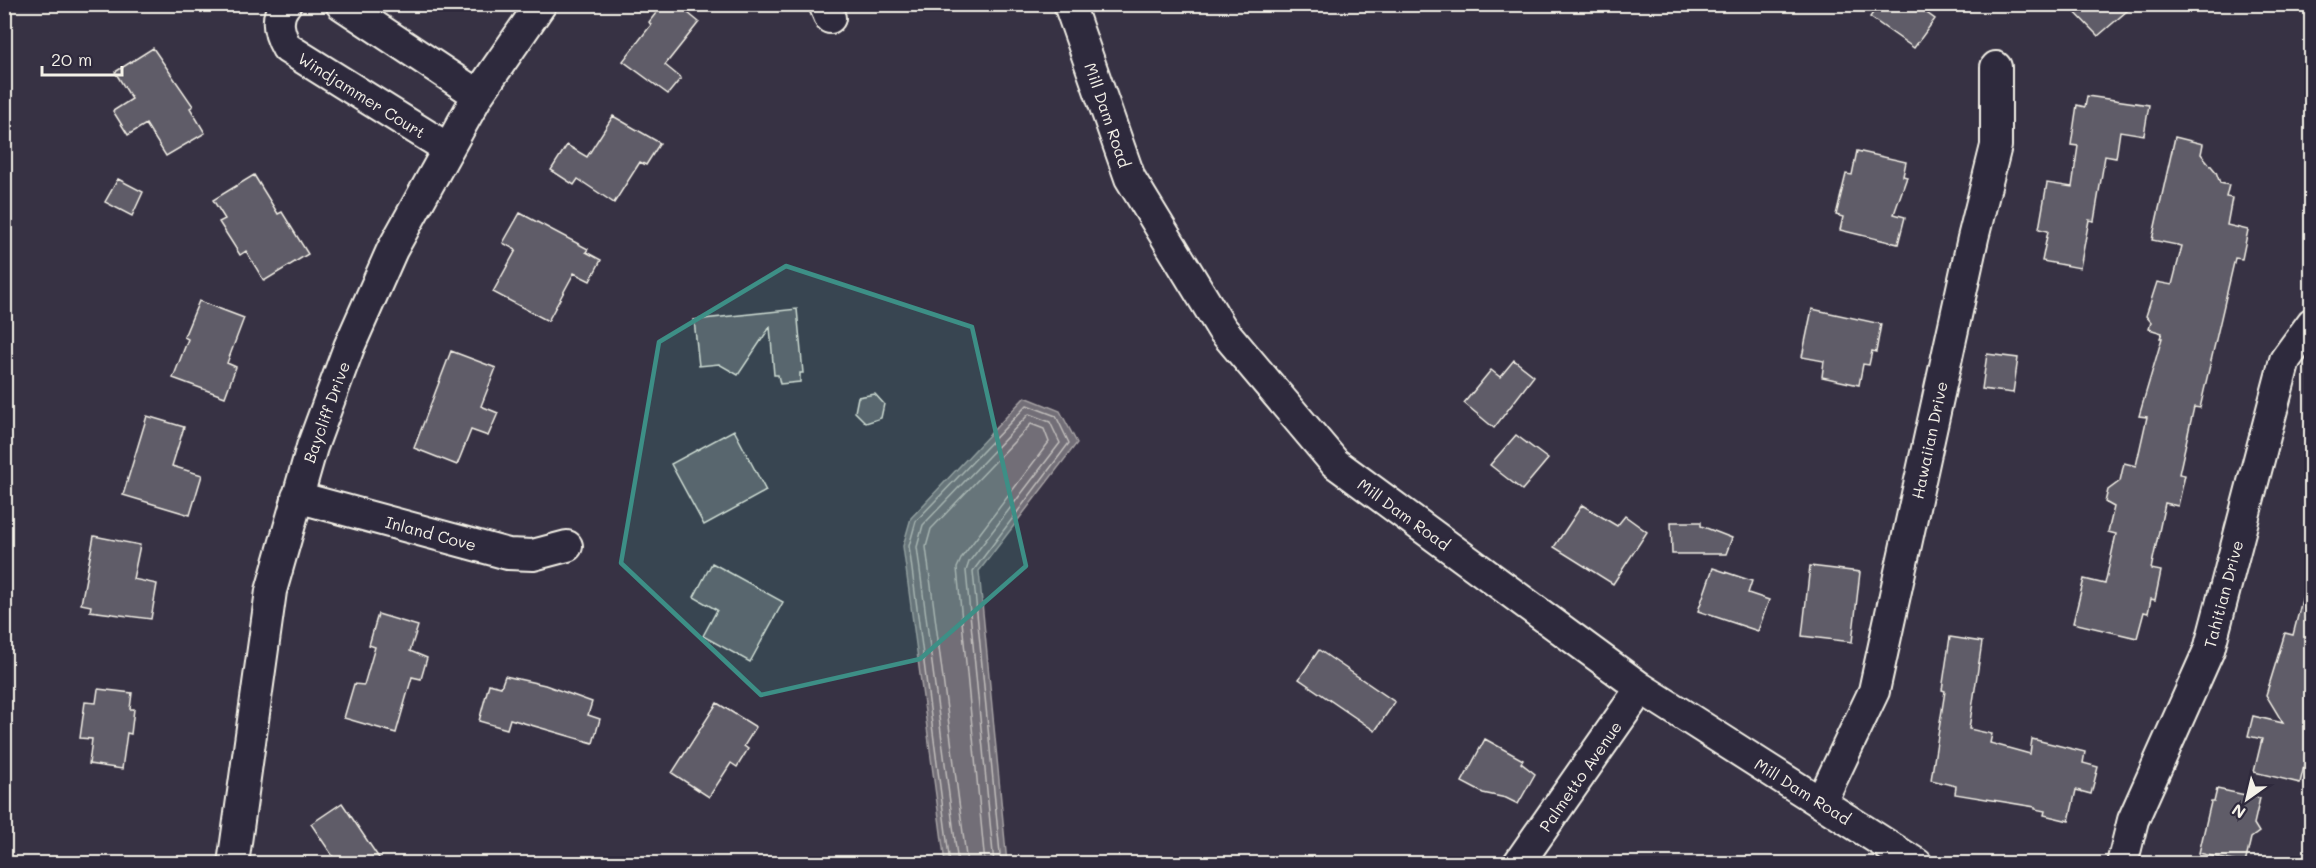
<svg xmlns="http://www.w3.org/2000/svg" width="2316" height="868" viewBox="0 0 2316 868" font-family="Mali,sans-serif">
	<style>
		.water { fill: #726e77; stroke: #a6a2a4; stroke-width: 1.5 }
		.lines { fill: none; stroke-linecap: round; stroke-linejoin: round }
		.shore { stroke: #c0bdbb; stroke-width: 1.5 }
		.building { fill: #5f5c67; stroke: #f4f1e8; stroke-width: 1.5 }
		.minor-casing { stroke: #f4f1e8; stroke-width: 34 }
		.minor { stroke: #2f2a3d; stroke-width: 30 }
		.marked { fill: #3d8f86; fill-opacity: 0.2; stroke: #3d8f86; stroke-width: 4.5; stroke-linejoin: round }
		.labels { text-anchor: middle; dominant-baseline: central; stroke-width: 5; stroke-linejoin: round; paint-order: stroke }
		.street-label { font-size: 16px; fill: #f4f1e8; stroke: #2f2a3d }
	</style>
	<rect width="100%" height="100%" fill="#373244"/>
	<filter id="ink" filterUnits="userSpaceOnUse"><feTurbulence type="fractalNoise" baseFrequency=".0167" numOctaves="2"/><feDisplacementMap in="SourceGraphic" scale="12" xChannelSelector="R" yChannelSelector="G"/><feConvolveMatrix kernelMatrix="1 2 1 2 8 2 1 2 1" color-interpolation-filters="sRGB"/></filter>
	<g filter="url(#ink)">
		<path class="water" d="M 1025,397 L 1060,411 L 1077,443 L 979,571 L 1007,863 L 945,863 L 903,546 L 911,518 Z"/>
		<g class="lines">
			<path class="shore" d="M 950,864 L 909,546 L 916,521 L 1027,405 L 1056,416 L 1069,443 L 973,571 L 1001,864
				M 958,864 L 917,547 L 923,525 L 1029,414 L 1050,422 L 1060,443 L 969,562 L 966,571 L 994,864
				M 967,864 L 926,547 L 931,529 L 1031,424 L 1044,429 L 1049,442 L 962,557 L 957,568 L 985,864"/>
		</g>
		<path class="building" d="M 663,4 L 677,4 L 699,22 L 665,65 L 681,78 L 668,94 L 623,61 L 651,25 L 649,22 Z
			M 1879,4 L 1914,4 L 1935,19 L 1914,48 L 1870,17 Z
			M 2067,4 L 2135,4 L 2098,36 Z
			M 153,48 L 193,106 L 190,108 L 205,133 L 166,156 L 146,124 L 128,135 L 113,111 L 132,99 L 115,72 Z
			M 2087,96 L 2149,105 L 2144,135 L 2120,131 L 2116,158 L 2105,156 L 2094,221 L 2089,220 L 2080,268 L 2042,261 L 2048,231 L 2039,229 L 2047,183 L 2072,187 L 2078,146 L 2071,145 L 2077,105 L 2085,107 Z
			M 613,116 L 660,143 L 646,165 L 640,162 L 614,203 L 578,179 L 574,185 L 551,170 L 567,145 L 587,157 Z
			M 2175,137 L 2203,144 L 2201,154 L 2216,172 L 2220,183 L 2229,185 L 2226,197 L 2232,198 L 2227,225 L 2248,230 L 2242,259 L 2235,258 L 2200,408 L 2194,407 L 2179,474 L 2185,475 L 2178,506 L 2165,503 L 2151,569 L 2161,571 L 2155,600 L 2151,599 L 2148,613 L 2144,612 L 2137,638 L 2073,623 L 2084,579 L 2105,584 L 2116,534 L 2108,532 L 2114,507 L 2105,502 L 2108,490 L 2120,481 L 2124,463 L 2136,466 L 2147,417 L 2139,416 L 2162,338 L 2160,338 L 2162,333 L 2149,329 L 2151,322 L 2146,316 L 2157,282 L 2172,285 L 2182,246 L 2152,240 Z
			M 1857,151 L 1906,162 L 1903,176 L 1907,177 L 1894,214 L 1905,217 L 1898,244 L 1840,230 L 1843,217 L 1836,215 L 1846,174 L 1852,175 Z
			M 254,175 L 278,214 L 282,212 L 308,254 L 264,281 L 246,251 L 240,255 L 219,222 L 225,219 L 213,200 Z
			M 118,179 L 143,192 L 132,216 L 105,202 Z
			M 520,213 L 588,249 L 586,252 L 601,260 L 590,281 L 574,273 L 548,321 L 493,292 L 516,250 L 503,243 Z
			M 199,301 L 244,318 L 227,363 L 236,367 L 225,397 L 173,378 L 188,339 L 184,337 Z
			M 797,309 L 803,373 L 800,373 L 800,382 L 780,384 L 778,375 L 774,375 L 770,327 L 738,375 L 719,364 L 699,366 L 694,320 Z
			M 1812,309 L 1881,324 L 1876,352 L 1872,351 L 1869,365 L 1863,364 L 1859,385 L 1822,377 L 1824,361 L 1802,357 Z
			M 451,351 L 496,368 L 481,406 L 498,413 L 488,436 L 471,430 L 457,465 L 414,448 Z
			M 1987,354 L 2018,358 L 2013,393 L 1982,389 Z
			M 1514,360 L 1534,376 L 1494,428 L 1464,403 L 1491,370 L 1500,377 Z
			M 875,394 L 884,404 L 881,418 L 866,423 L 855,412 L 858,397 Z
			M 147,416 L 184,427 L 172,466 L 202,475 L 190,515 L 123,495 Z
			M 734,430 L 766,491 L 704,525 L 671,464 Z
			M 1516,435 L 1548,459 L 1522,490 L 1490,465 Z
			M 1582,505 L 1617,526 L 1625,516 L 1647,532 L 1613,584 L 1554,547 Z
			M 1671,522 L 1701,522 L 1701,526 L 1732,538 L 1726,554 L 1672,554 Z
			M 94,536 L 140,545 L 133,579 L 157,584 L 151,619 L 90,611 L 91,606 L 81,604 Z
			M 712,563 L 783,602 L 750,662 L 703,636 L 717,610 L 694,597 Z
			M 1810,566 L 1860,572 L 1852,642 L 1802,636 Z
			M 1713,568 L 1752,581 L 1748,593 L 1769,600 L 1758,631 L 1698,611 Z
			M 2304,592 L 2312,593 L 2312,769 L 2305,762 L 2300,783 L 2254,772 L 2262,739 L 2248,736 L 2253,716 L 2283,723 L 2266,695 L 2285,633 L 2293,635 Z
			M 378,614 L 418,626 L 410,651 L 427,658 L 421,679 L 412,677 L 396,733 L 344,718 L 354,684 L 364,685 L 375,647 L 369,645 Z
			M 1950,637 L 1982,642 L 1969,729 L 1992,734 L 1990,743 L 2030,754 L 2032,739 L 2085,752 L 2083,763 L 2098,767 L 2091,794 L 2076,790 L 2069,821 L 2044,815 L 2045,811 L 2035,809 L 2035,807 L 1955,794 L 1956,786 L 1931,780 L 1945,691 L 1942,690 Z
			M 1319,650 L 1395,702 L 1375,731 L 1299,679 Z
			M 505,676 L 545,685 L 592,702 L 588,715 L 600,719 L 593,743 L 510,719 L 507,729 L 479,721 L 489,684 L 501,687 Z
			M 98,689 L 132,693 L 130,709 L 134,709 L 131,734 L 127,733 L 122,769 L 89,764 L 92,739 L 80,738 L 85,702 L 96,703 Z
			M 717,703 L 756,727 L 744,746 L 748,749 L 737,767 L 731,763 L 709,797 L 672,773 Z
			M 1485,739 L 1523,760 L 1521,763 L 1535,774 L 1518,804 L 1506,798 L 1483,793 L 1462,782 Z
			M 2217,789 L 2260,798 L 2254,824 L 2259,832 L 2251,838 L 2245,864 L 2199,853 L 2211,802 L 2214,802 Z
			M 342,803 L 383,864 L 338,864 L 311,824 Z"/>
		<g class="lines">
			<g class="minor-casing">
				<path id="minor" d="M 286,4 C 274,18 279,34 287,48 L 447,148
					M 341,4 L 478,95
					M 824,4 L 830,18
					M 1069,4 L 1130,178 L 1222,329 L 1335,463 L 1641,688 L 1917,864
					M 297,497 L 508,554 L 533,555 L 567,546
					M 1821,802 L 1874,691 L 1973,238 L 1996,146 L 1996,67
					M 233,864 L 271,591 L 312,447 L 349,347 L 392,250 L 478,95 L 541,4
					M 1518,864 L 1641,688
					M 2122,864 L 2133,820 L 2209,650 L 2285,360 L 2312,323"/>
			</g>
			<use href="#minor" class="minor"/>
		</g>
	</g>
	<path class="marked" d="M 786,266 L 972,327 L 1026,566 L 920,659 L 761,695 L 621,563 L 659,342 Z"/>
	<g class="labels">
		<g class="street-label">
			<text transform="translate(362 95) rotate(32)">Windjammer Court</text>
			<text transform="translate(1108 115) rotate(71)">Mill Dam Road</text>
			<text transform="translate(326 412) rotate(-70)">Baycliff Drive</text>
			<text transform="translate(1929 440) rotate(-78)">Hawaiian Drive</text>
			<text transform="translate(1404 514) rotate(36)">Mill Dam Road</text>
			<text transform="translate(431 533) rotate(15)">Inland Cove</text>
			<text transform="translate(2223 594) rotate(-75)">Tahitian Drive</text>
			<text transform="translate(1580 776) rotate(-55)">Palmetto Avenue</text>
			<text transform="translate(1803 791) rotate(32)">Mill Dam Road</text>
		</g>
	</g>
	<rect width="2316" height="868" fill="none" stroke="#2f2a3d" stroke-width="24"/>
	<rect x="12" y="12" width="2292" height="844" fill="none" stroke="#f4f1e8" stroke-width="2" filter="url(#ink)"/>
	<g transform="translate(2247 799) rotate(214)" stroke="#2f2a3d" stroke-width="4.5" paint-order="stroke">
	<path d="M0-4.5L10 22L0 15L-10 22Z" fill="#f4f1e8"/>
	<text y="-9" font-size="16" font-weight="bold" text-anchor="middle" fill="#f4f1e8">N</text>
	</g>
	<path d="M42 66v9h80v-9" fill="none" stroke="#f4f1e8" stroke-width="3"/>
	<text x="51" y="66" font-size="18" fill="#f4f1e8" stroke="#2f2a3d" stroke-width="4.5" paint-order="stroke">20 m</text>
</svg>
